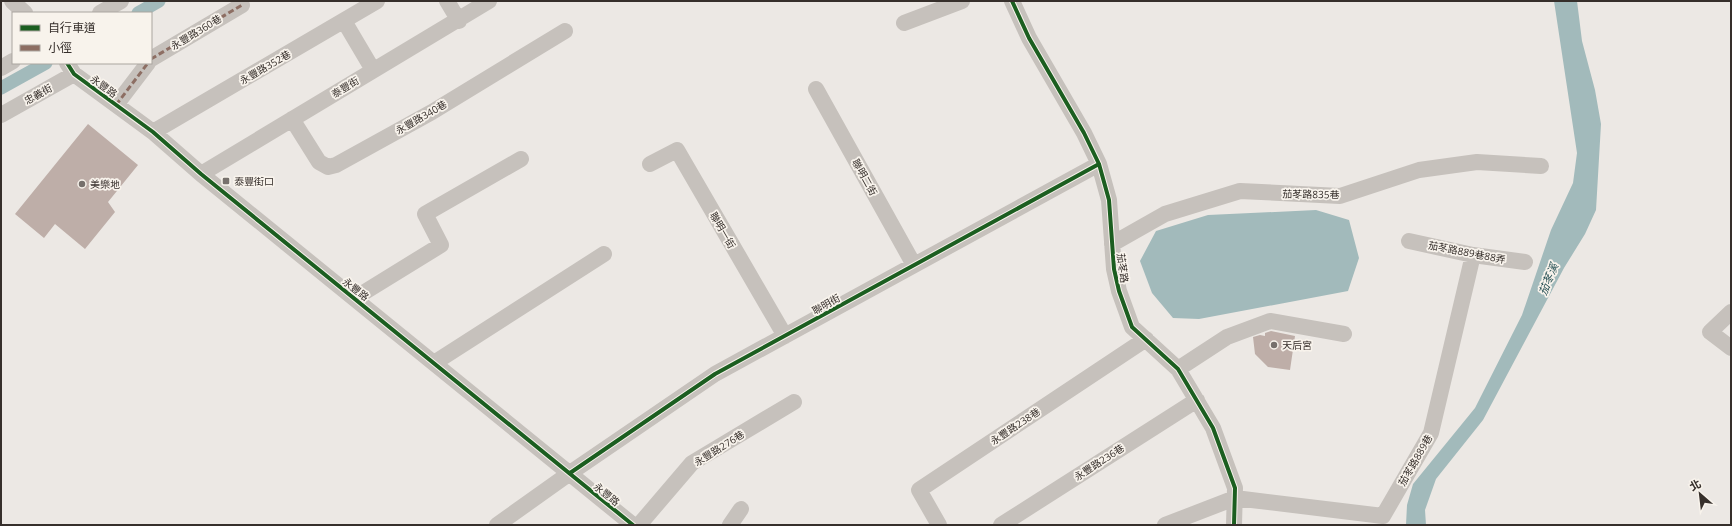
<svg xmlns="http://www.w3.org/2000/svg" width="1732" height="526" viewBox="0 0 1732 526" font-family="'Open Sans','Noto Sans TC',sans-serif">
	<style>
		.water { fill: #a2babb }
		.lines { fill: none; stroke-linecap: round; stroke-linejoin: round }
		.canal { stroke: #a2babb; stroke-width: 13 }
		.building { fill: #beaea8 }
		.minor { stroke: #c6c1bc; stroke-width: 16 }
		.quiet { stroke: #8d6e63; stroke-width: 3; stroke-dasharray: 6 3; stroke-linecap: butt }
		.cycleway-casing { stroke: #f8f3ec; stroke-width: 6 }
		.cycleway { stroke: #1b5e20; stroke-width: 4 }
		.poi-dot { fill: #76706c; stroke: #f8f3ec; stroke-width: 1.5 }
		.labels { text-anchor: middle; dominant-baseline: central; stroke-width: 3.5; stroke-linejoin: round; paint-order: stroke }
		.street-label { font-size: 10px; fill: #362f2b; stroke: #f8f3ec }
		.poi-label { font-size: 10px; fill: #362f2b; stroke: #f8f3ec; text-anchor: start }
		.water-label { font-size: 11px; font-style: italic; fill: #254f53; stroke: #f8f3ec }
	</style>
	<rect width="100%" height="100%" fill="#ece8e4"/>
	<path class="water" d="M 1554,1 L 1577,1 L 1582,41 L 1595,90 L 1601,124 L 1596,210 L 1585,234 L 1564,268 L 1483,420 L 1436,479 L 1425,510 L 1426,525 L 1406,525 L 1407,505 L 1413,484 L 1475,408 L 1522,315 L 1551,230 L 1573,183 L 1577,153 Z
		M 1316,210 L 1349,220 L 1359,258 L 1348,291 L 1199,319 L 1173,318 L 1152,293 L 1140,261 L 1156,231 L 1208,215 Z"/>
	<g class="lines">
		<path class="canal" d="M 138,13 L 159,1
			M 1,88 L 46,63"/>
	</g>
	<path class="building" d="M 88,124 L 138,165 L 108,202 L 115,212 L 85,249 L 55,224 L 44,238 L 15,214 Z
		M 1271,331 L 1295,336 L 1290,370 L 1268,367 L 1255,354 L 1253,337 L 1260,335 L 1265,336 L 1265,333 Z"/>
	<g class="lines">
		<path class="minor" d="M 12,1 L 25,13
			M 447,1 L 459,21
			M 1012,1 L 1029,38 L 1084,133 L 1099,164 L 1109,200 L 1114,269 L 1119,291 L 1132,327 L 1178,369 L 1213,428 L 1235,488 L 1234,525
			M 100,13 L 121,1
			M 344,21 L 373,70
			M 904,23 L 962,1
			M 151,59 L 242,5
			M 67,63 L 74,74 L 153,132 L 201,174 L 633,525
			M 1,68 L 13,61
			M 816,89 L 914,265
			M 116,105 L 148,63
			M 1,115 L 74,74
			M 292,119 L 319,162 L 328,167 L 336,165 L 432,112 L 565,31
			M 153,132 L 377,1
			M 650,164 L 677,150 L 785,336
			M 201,174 L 489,1
			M 1409,241 L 1473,255 L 1525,262
			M 1112,244 L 1165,214 L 1240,191 L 1340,196 L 1419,170 L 1477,162 L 1541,166
			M 355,298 L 441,245 L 425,214 L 521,159
			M 1731,312 L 1710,332 L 1731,348
			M 434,363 L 604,254
			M 1178,369 L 1227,337 L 1270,321 L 1344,334
			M 497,525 L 570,473 L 715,374 L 1099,164
			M 639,525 L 692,463 L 794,402
			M 730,525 L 741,509
			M 939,525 L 919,490 L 1146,339
			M 1001,525 L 1197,400
			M 1165,525 L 1235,498 L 1383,516 L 1431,433 L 1473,255"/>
		<path class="quiet" d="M 151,59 L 242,5
			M 116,105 L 148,63"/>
		<g class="cycleway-casing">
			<path id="cycleway" d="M 1012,1 L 1029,38 L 1084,133 L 1099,164 L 1109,200 L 1114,269 L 1119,291 L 1132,327 L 1178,369 L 1213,428 L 1235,488 L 1234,525
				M 67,63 L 74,74 L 153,132 L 201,174 L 633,525
				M 570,473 L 715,374 L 1099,164"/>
		</g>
		<use href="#cycleway" class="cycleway"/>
	</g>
	<g class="poi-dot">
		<rect x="222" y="177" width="8" height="8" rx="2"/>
		<circle cx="82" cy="184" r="4"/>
		<circle cx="1274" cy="345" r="4"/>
	</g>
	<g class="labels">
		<g class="street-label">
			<text transform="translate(196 32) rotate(-31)">永豐路360巷</text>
			<text transform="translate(265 67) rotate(-30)">永豐路352巷</text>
			<text transform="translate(104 86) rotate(36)">永豐路</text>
			<text transform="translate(345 87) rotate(-31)">泰豐街</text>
			<text transform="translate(38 94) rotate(-29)">忠義街</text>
			<text transform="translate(421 117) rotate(-30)">永豐路340巷</text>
			<text transform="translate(865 177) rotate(61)">聯明二街</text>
			<text transform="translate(1311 194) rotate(1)">茄苳路835巷</text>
			<text transform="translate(723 230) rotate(60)">聯明一街</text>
			<text transform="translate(1467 252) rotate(11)">茄苳路889巷88弄</text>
			<text transform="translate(1123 268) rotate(82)">茄苳路</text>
			<text transform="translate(356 289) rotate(38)">永豐路</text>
			<text transform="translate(826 304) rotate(-29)">聯明街</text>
			<text transform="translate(1015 426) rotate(-34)">永豐路238巷</text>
			<text transform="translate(719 448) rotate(-32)">永豐路276巷</text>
			<text transform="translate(1415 460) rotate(-60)">茄苳路889巷</text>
			<text transform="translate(1099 462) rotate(-33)">永豐路236巷</text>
			<text transform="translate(607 494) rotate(39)">永豐路</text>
		</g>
		<g class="poi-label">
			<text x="234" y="181">泰豐街口</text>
			<text x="90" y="184">美樂地</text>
			<text x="1282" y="345">天后宮</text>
		</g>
		<g class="water-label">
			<text transform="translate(1548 279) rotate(-68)">茄苳溪</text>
		</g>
	</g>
	<rect width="1732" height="526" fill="none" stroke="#362f2b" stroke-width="4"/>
	<rect x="12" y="12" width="140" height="52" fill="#f8f3ec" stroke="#aaa59f"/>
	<rect x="20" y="25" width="20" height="6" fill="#1b5e20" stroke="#aaa59f"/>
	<text x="48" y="32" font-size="12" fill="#362f2b">自行車道</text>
	<rect x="20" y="45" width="20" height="6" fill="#8d6e63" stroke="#aaa59f"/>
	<text x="48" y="52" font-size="12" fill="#362f2b">小徑</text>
	<g transform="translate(1700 494) rotate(332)" stroke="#f8f3ec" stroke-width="3" paint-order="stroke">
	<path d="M0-3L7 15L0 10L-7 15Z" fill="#362f2b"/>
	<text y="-6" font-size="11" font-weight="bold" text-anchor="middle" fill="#362f2b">北</text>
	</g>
</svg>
